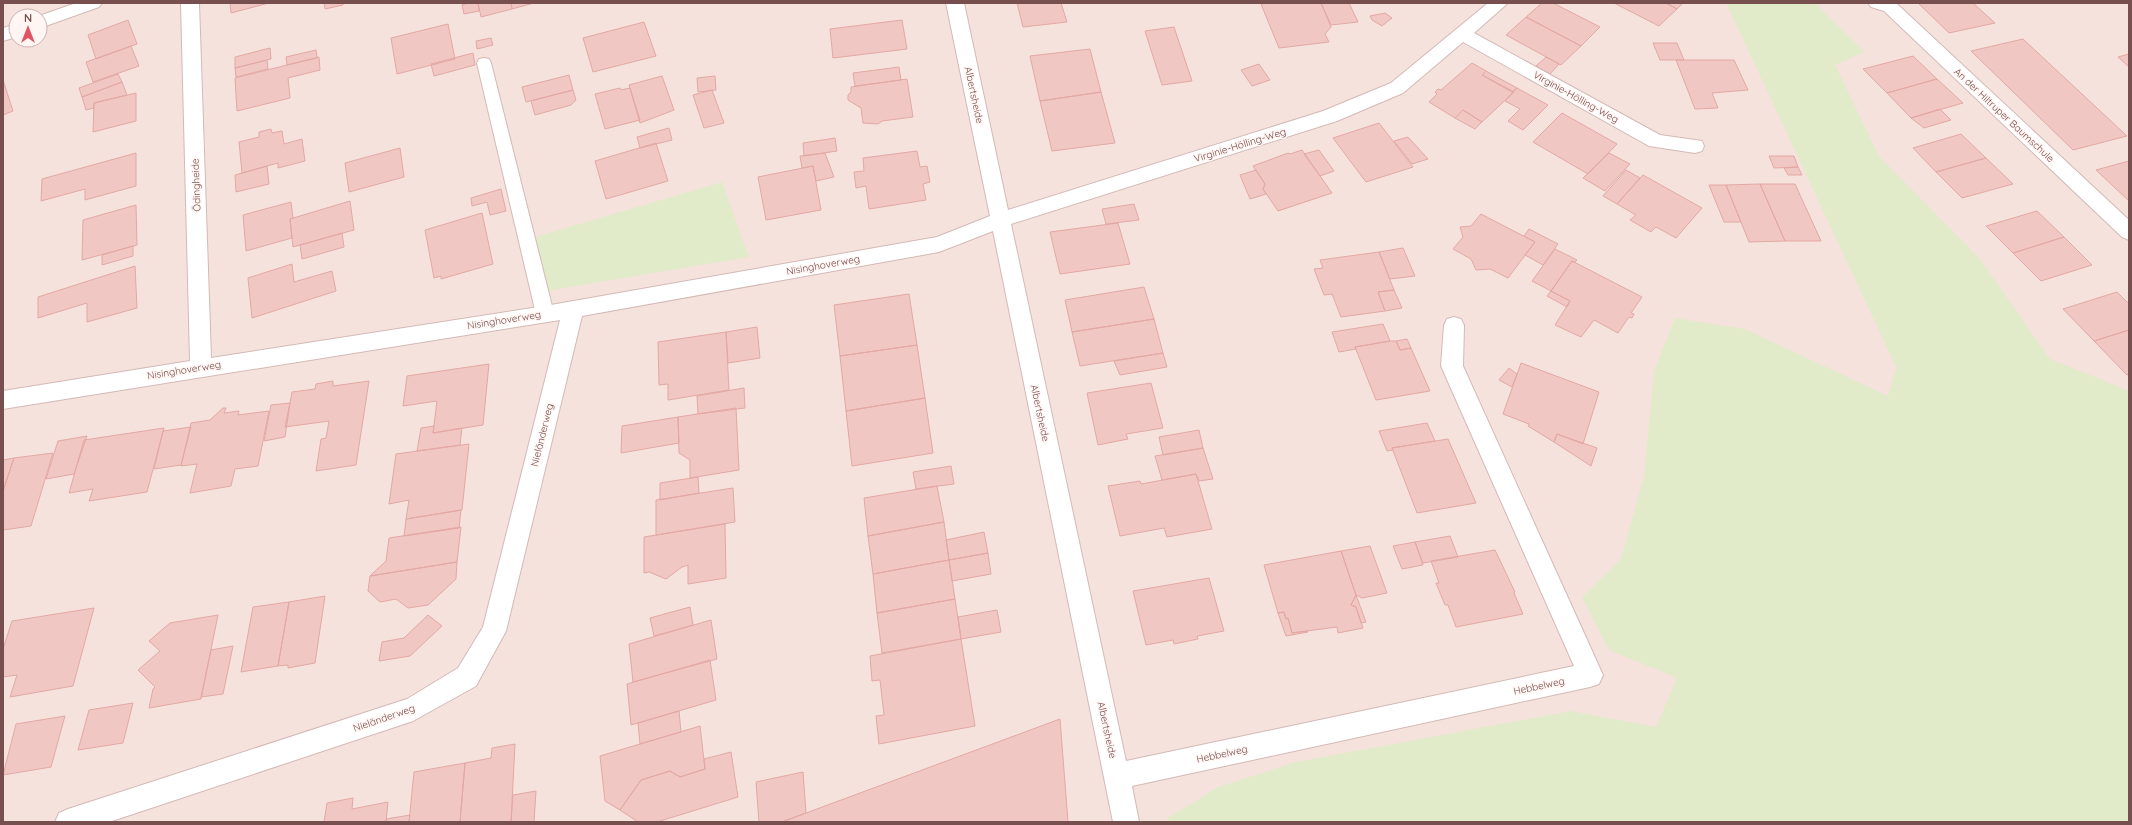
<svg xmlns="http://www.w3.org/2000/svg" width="2132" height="825" viewBox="0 0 2132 825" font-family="Quicksand,sans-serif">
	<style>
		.residential { fill: #f6e2dc; fill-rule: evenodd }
		.green { fill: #e1eac9 }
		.building { fill: #f1c7c3; stroke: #e3a8a4 }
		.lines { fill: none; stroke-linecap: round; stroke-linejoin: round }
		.service-casing { stroke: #d3b9b6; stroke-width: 2 }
		.minor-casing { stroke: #d3b9b6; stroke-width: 2 }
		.service { fill: #fff; fill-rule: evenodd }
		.minor { fill: #fff; fill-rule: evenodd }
		.labels { text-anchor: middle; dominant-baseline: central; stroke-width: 3; stroke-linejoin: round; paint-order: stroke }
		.street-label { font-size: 10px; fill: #774f4e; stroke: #fff5f2 }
	</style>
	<rect width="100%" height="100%" fill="#fcf0eb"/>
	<path class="residential" d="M 3,3 L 2129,3 L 2129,822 L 3,822 ZM 16,16 L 40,16 L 40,40 L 16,40 Z"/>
	<path class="green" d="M 1726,3 L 1815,3 L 1865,52 L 1835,65 L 1879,156 L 1980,259 L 2050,359 L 2127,390 L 2129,390 L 2129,822 L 1169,822 L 1168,818 L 1218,787 L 1296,762 L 1571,711 L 1656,727 L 1677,678 L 1609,650 L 1582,597 L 1621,559 L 1644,476 L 1654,372 L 1675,318 L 1745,329 L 1888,396 L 1896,367 Z
		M 722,182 L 749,257 L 547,291 L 535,237 Z"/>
	<path class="building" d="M 230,3 L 269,3 L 231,13 Z
		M 324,3 L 343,3 L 343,5 L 325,9 Z
		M 468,3 L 478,3 L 479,11 L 464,14 L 462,5 Z
		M 478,3 L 511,3 L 512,9 L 481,17 Z
		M 511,3 L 534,3 L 512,9 Z
		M 1017,3 L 1061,3 L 1067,22 L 1023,27 Z
		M 1269,3 L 1321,3 L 1331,27 L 1325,34 L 1329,42 L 1279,48 L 1261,4 Z
		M 1321,3 L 1349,3 L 1358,22 L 1331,25 Z
		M 1542,3 L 1553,3 L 1600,27 L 1581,46 L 1526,17 Z
		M 1614,3 L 1666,3 L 1677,9 L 1659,26 Z
		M 1666,3 L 1683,3 L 1677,9 Z
		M 1918,3 L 1973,3 L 1995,23 L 1949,33 Z
		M 1385,13 L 1392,18 L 1382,26 L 1372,20 L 1370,16 Z
		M 1526,17 L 1581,46 L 1561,65 L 1506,35 Z
		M 128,20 L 137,44 L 96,59 L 88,35 Z
		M 902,20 L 907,49 L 833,58 L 830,29 Z
		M 644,22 L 656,56 L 593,72 L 583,38 Z
		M 448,24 L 455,59 L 397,74 L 391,38 Z
		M 1174,27 L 1192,81 L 1162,85 L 1145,31 Z
		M 491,38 L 493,45 L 477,49 L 476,41 Z
		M 2023,39 L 2127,136 L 2073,150 L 1971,51 Z
		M 1653,43 L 1677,43 L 1684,60 L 1660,60 Z
		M 131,46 L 139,66 L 93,82 L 86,62 Z
		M 270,48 L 271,59 L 235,68 L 235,57 Z
		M 1090,49 L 1101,92 L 1040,101 L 1030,56 Z
		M 316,50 L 317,58 L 287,65 L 286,57 Z
		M 473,53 L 475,65 L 434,76 L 431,64 Z
		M 2129,54 L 2129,67 L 2118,57 Z
		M 1913,56 L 1937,79 L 1887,93 L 1863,69 Z
		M 319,57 L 320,70 L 288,78 L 290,98 L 237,111 L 235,78 Z
		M 1546,57 L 1559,64 L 1550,74 L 1536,66 Z
		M 267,60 L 268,69 L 236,77 L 235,68 Z
		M 1676,60 L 1734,60 L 1748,90 L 1712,93 L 1718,108 L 1695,109 Z
		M 1472,63 L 1486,71 L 1482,75 L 1514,92 L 1482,122 L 1463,110 L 1455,118 L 1429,102 L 1437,94 L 1435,92 L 1438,89 L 1441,90 Z
		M 1259,64 L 1270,80 L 1252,86 L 1241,70 Z
		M 899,67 L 901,80 L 855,86 L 853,73 Z
		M 1486,71 L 1517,88 L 1512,92 L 1482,75 Z
		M 118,74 L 122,82 L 82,97 L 79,88 Z
		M 569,75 L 573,90 L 526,102 L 522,87 Z
		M 662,76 L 674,110 L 640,123 L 629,85 Z
		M 715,76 L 716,90 L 698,92 L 697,78 Z
		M 907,79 L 913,117 L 882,121 L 878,124 L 863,123 L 861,108 L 848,100 L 848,95 L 851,92 L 851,87 Z
		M 1937,79 L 1963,103 L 1911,118 L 1887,93 Z
		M 3,80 L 13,111 L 3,115 Z
		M 122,82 L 127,95 L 94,103 L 94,108 L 86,110 L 82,97 Z
		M 620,88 L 621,90 L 630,88 L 640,120 L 605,129 L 595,94 Z
		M 1517,88 L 1548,105 L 1523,130 L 1508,121 L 1520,109 L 1505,101 Z
		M 573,90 L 576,100 L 571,105 L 535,115 L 531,101 Z
		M 712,90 L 724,123 L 704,128 L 693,95 Z
		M 1101,92 L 1115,143 L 1052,151 L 1040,101 Z
		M 136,93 L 136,121 L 93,132 L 94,103 Z
		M 1940,109 L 1951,120 L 1924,128 L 1911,118 Z
		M 1463,110 L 1482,122 L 1475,129 L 1455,118 Z
		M 1562,113 L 1617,144 L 1588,174 L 1533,142 Z
		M 1379,123 L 1413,167 L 1366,182 L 1333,138 Z
		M 669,128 L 672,140 L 640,148 L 637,137 Z
		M 271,129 L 272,133 L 282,131 L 284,144 L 302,139 L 305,161 L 278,168 L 278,163 L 242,173 L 239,142 L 259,137 L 259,132 Z
		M 1961,134 L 1986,158 L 1936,172 L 1913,148 Z
		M 1408,137 L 1428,159 L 1412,164 L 1394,141 Z
		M 835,138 L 837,151 L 804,156 L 803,143 Z
		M 656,143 L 668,181 L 606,199 L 595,161 Z
		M 400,148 L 404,177 L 349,192 L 345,163 Z
		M 1302,150 L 1332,193 L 1278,211 L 1263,189 L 1265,184 L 1253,166 L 1288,153 L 1290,154 Z
		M 1319,150 L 1334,171 L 1320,176 L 1304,154 Z
		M 917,151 L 920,167 L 927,166 L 930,182 L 923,184 L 926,200 L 869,209 L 866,186 L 856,188 L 854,172 L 864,171 L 863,158 Z
		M 136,153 L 136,186 L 85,200 L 85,189 L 41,201 L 42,179 Z
		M 825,153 L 834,177 L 816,181 L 813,166 L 802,168 L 800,156 Z
		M 1609,153 L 1630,164 L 1605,191 L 1583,178 Z
		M 1769,156 L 1794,156 L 1798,167 L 1774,168 Z
		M 1986,158 L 2013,184 L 1962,198 L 1936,172 Z
		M 2129,161 L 2129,201 L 2096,170 Z
		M 267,166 L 269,184 L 236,192 L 235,175 Z
		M 813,166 L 821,210 L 766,220 L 758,177 Z
		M 1798,167 L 1802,175 L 1788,175 L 1784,168 Z
		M 1256,170 L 1265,184 L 1263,189 L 1266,194 L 1250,199 L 1240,175 Z
		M 1626,170 L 1640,178 L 1617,204 L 1603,196 Z
		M 1643,175 L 1702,208 L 1676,238 L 1656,227 L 1651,232 L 1630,220 L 1636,215 L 1617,204 Z
		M 1760,184 L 1795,184 L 1821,241 L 1785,241 Z
		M 1760,184 L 1785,241 L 1749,242 L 1726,185 Z
		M 1709,185 L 1726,185 L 1741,222 L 1724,222 Z
		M 501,189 L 506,211 L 490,215 L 487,202 L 472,206 L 471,198 Z
		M 350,201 L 354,230 L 293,247 L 290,219 Z
		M 291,202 L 293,218 L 290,219 L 292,238 L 246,251 L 243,215 Z
		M 1134,204 L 1139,220 L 1106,224 L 1102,209 Z
		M 136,205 L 137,245 L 82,260 L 83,220 Z
		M 2037,211 L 2064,237 L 2013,253 L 1986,226 Z
		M 482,213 L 493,264 L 441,279 L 441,276 L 434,278 L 425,230 Z
		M 1481,214 L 1535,242 L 1508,278 L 1490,269 L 1476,270 L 1471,259 L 1453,249 L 1463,237 L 1460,227 L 1471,226 Z
		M 1118,223 L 1130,264 L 1060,274 L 1050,232 Z
		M 1529,229 L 1558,244 L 1543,265 L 1525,255 L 1535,242 L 1524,236 Z
		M 342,233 L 344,247 L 302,259 L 300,245 Z
		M 2064,237 L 2092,265 L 2041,281 L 2013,253 Z
		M 133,246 L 133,256 L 102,265 L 102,255 Z
		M 1403,248 L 1415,276 L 1390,279 L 1379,252 Z
		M 1555,249 L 1577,260 L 1575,262 L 1572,261 L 1551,291 L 1532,281 Z
		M 1379,252 L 1394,290 L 1378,292 L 1385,311 L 1341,317 L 1332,294 L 1324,295 L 1314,269 L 1323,268 L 1320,260 Z
		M 1572,261 L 1642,297 L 1631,313 L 1634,314 L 1632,318 L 1629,317 L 1618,333 L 1594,320 L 1581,337 L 1555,325 L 1570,301 L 1551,291 Z
		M 292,264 L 294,282 L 332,271 L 336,291 L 252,318 L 248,278 Z
		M 135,266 L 137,308 L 87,322 L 87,303 L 38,318 L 38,297 Z
		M 1144,287 L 1154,319 L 1072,332 L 1065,300 Z
		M 1394,290 L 1402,308 L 1385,311 L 1378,292 Z
		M 1551,291 L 1570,301 L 1567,307 L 1547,296 Z
		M 2117,292 L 2129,304 L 2129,330 L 2094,341 L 2063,309 Z
		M 909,294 L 917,345 L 840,356 L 834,305 Z
		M 1154,319 L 1163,353 L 1080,366 L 1072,332 Z
		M 1383,324 L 1390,341 L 1355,347 L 1356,349 L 1339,352 L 1332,332 Z
		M 757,327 L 760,358 L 728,363 L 726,332 Z
		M 2129,330 L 2129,374 L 2127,375 L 2094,341 Z
		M 726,332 L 729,390 L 668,400 L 668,384 L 659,385 L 658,342 Z
		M 1407,339 L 1411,348 L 1400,350 L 1396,341 Z
		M 1390,341 L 1396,341 L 1400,350 L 1411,348 L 1430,391 L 1376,400 L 1355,347 Z
		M 917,345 L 925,398 L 846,411 L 840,356 Z
		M 1163,353 L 1167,367 L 1120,375 L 1114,361 Z
		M 1521,363 L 1599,392 L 1583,444 L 1557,434 L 1554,442 L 1528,426 L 1529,424 L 1503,414 Z
		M 489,364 L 483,425 L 433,433 L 437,401 L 403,406 L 407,376 Z
		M 1509,368 L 1517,374 L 1512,387 L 1499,380 Z
		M 333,381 L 333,386 L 369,381 L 356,465 L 316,471 L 321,439 L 326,438 L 329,421 L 285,427 L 290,403 L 292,392 L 315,389 L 316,384 Z
		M 1151,383 L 1163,428 L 1126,434 L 1128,439 L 1098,445 L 1087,393 Z
		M 744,388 L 745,408 L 698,414 L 697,396 Z
		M 925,398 L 933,453 L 852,466 L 846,411 Z
		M 290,403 L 285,437 L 264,441 L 271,405 Z
		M 223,408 L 226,408 L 224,413 L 239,411 L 238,415 L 269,411 L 258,466 L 235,469 L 231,486 L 190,493 L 197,464 L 181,466 L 191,423 L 210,420 Z
		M 736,408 L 739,470 L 690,478 L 690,460 L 679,453 L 678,417 Z
		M 678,417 L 679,443 L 621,453 L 622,426 Z
		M 1427,423 L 1435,441 L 1392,448 L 1393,450 L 1387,451 L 1379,431 Z
		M 434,426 L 433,433 L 462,428 L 460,445 L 417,451 L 421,428 Z
		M 191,427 L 181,465 L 154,469 L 163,431 Z
		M 164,428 L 147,492 L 89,501 L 93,489 L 69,493 L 84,440 Z
		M 1199,430 L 1203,448 L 1163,455 L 1159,437 Z
		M 1557,434 L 1597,448 L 1591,466 L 1554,442 Z
		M 87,436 L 74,474 L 46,479 L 58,441 Z
		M 1448,439 L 1476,503 L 1417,513 L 1392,448 Z
		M 469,444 L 462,510 L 406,519 L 409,500 L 389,504 L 396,454 Z
		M 1203,448 L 1213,479 L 1199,481 L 1196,474 L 1162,480 L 1155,456 Z
		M 53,453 L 31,526 L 3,530 L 3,491 L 14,458 Z
		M 14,458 L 3,491 L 3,460 Z
		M 951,466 L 954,484 L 916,489 L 913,472 Z
		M 1196,474 L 1212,529 L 1167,537 L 1164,528 L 1120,536 L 1108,486 L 1140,481 L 1141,484 Z
		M 698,477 L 699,493 L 660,500 L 660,483 Z
		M 937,486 L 944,522 L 868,536 L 864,498 Z
		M 733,488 L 735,522 L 656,535 L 656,500 Z
		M 461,510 L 459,528 L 404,536 L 406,519 Z
		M 944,522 L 949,560 L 873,574 L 868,536 Z
		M 725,524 L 726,578 L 688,584 L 688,565 L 682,567 L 666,579 L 649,572 L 644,573 L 644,537 Z
		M 461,527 L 457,562 L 370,576 L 386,561 L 389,538 Z
		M 984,532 L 988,553 L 949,560 L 946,540 Z
		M 1450,536 L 1458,557 L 1423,563 L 1415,542 Z
		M 1415,542 L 1423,565 L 1402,569 L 1393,546 Z
		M 1370,546 L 1387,593 L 1362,598 L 1356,595 L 1341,551 Z
		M 1495,550 L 1515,592 L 1514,593 L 1523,614 L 1456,627 L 1448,605 L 1445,605 L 1436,583 L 1439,583 L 1431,561 Z
		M 1341,551 L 1356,595 L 1351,605 L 1356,607 L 1363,628 L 1338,633 L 1337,627 L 1292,633 L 1288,618 L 1286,619 L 1284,612 L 1278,613 L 1264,565 Z
		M 988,553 L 991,574 L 952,581 L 949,560 Z
		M 949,560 L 955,599 L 877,613 L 873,574 Z
		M 457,562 L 456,579 L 428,605 L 408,608 L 396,599 L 380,602 L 368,591 L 370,576 Z
		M 1209,578 L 1224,631 L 1197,636 L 1198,639 L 1174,644 L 1173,640 L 1146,645 L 1133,591 Z
		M 1356,595 L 1366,622 L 1361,623 L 1356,607 L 1351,605 Z
		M 325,596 L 315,663 L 288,668 L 288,665 L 278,666 L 289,602 Z
		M 955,599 L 961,639 L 882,653 L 877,613 Z
		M 289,602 L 278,666 L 241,672 L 253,607 Z
		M 690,607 L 693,625 L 654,636 L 650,618 Z
		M 94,608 L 73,686 L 10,697 L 17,675 L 3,677 L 3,649 L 12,621 Z
		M 997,610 L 1001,632 L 961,639 L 958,617 Z
		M 1284,612 L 1286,619 L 1288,618 L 1292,633 L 1307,631 L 1308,632 L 1286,636 L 1278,613 Z
		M 218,615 L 201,699 L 149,708 L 153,689 L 155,687 L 138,670 L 160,651 L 149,641 L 170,623 Z
		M 428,615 L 442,626 L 410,656 L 379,661 L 382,642 L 404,638 Z
		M 711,620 L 717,659 L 633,682 L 629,644 Z
		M 961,639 L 975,726 L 879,744 L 876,716 L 884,715 L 880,680 L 872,681 L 870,656 Z
		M 233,646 L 223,694 L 201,697 L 211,650 Z
		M 710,660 L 716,700 L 631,725 L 627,684 Z
		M 133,703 L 123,743 L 78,750 L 89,710 Z
		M 679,711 L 681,732 L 640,744 L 638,723 Z
		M 65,716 L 51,767 L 3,775 L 16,724 Z
		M 1060,719 L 1068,822 L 782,822 L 806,813 Z
		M 700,726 L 705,769 L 680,777 L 670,771 L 641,780 L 620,810 L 605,801 L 600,756 Z
		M 515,744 L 511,822 L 460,822 L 465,763 L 491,758 L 492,748 Z
		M 731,752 L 738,797 L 657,822 L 638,822 L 620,810 L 641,780 L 670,771 L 680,777 L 705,769 L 704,759 Z
		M 465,763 L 460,822 L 409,822 L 414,772 Z
		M 803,772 L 806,813 L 782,822 L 759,822 L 756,782 Z
		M 536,791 L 534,822 L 511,822 L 513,795 Z
		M 353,798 L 352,809 L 388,802 L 386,822 L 324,822 L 327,803 Z
		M 410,815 L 409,822 L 386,822 L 386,819 Z"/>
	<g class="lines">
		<g class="service-casing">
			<path id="service" d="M 484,58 L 489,59 L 491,63 L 554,314 L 551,319 L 545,321 L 539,319 L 536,314 L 477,63 L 479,59 Z"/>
		</g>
		<g class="minor-casing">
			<path id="minor" d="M 76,3 L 102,3 L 99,7 L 40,28 L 39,16 Z
				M 181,3 L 199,3 L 211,358 L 545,306 L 937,237 L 990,216 L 946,3 L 964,3 L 1008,210 L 1323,111 L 1391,83 L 1488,3 L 1508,3 L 1474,33 L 1660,135 L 1702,141 L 1704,146 L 1702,151 L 1695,153 L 1649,146 L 1463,42 L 1403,93 L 1337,121 L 1011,224 L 1126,761 L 1574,666 L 1441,366 L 1444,325 L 1447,319 L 1454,317 L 1461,319 L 1464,325 L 1463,366 L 1603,675 L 1599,684 L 1590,687 L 1132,786 L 1139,822 L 1113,822 L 993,231 L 939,252 L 582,316 L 506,631 L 476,686 L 413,721 L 109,822 L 55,822 L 59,813 L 68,809 L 407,699 L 458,668 L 483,627 L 560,320 L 3,409 L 3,391 L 190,361 Z
				M 1868,3 L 1896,3 L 2129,220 L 2129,240 L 2122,237 L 1884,11 L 1871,7 Z
				M 16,24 L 16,37 L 3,41 L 3,28 Z"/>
		</g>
		<use href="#service" class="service"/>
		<use href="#minor" class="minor"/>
	</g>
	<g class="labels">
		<g class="street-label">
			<text transform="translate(974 95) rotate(78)">Albertsheide</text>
			<text transform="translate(1576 97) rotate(29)">Virginie-Hölling-Weg</text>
			<text transform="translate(2004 115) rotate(43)">An der Hiltruper Baumschule</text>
			<text transform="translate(1240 145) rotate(-17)">Virginie-Hölling-Weg</text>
			<text transform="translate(196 185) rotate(-92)">Ödingheide</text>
			<text transform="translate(823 265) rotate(-10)">Nisinghoverweg</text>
			<text transform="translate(504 320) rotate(-9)">Nisinghoverweg</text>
			<text transform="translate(184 370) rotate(-9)">Nisinghoverweg</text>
			<text transform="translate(1040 413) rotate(78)">Albertsheide</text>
			<text transform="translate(542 435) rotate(-76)">Nieländerweg</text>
			<text transform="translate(1539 686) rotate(-12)">Hebbelweg</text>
			<text transform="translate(384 718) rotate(-19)">Nieländerweg</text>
			<text transform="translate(1107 730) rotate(78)">Albertsheide</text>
			<text transform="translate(1222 754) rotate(-12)">Hebbelweg</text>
		</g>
	</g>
	<rect width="2132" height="825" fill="none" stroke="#774f4e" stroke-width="8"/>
	<g transform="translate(28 28)"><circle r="19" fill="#fff5f2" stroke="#c9b3b0"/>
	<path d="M0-3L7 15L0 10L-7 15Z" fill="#e15563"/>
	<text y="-6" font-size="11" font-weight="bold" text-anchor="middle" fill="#774f4e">N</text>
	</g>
</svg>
